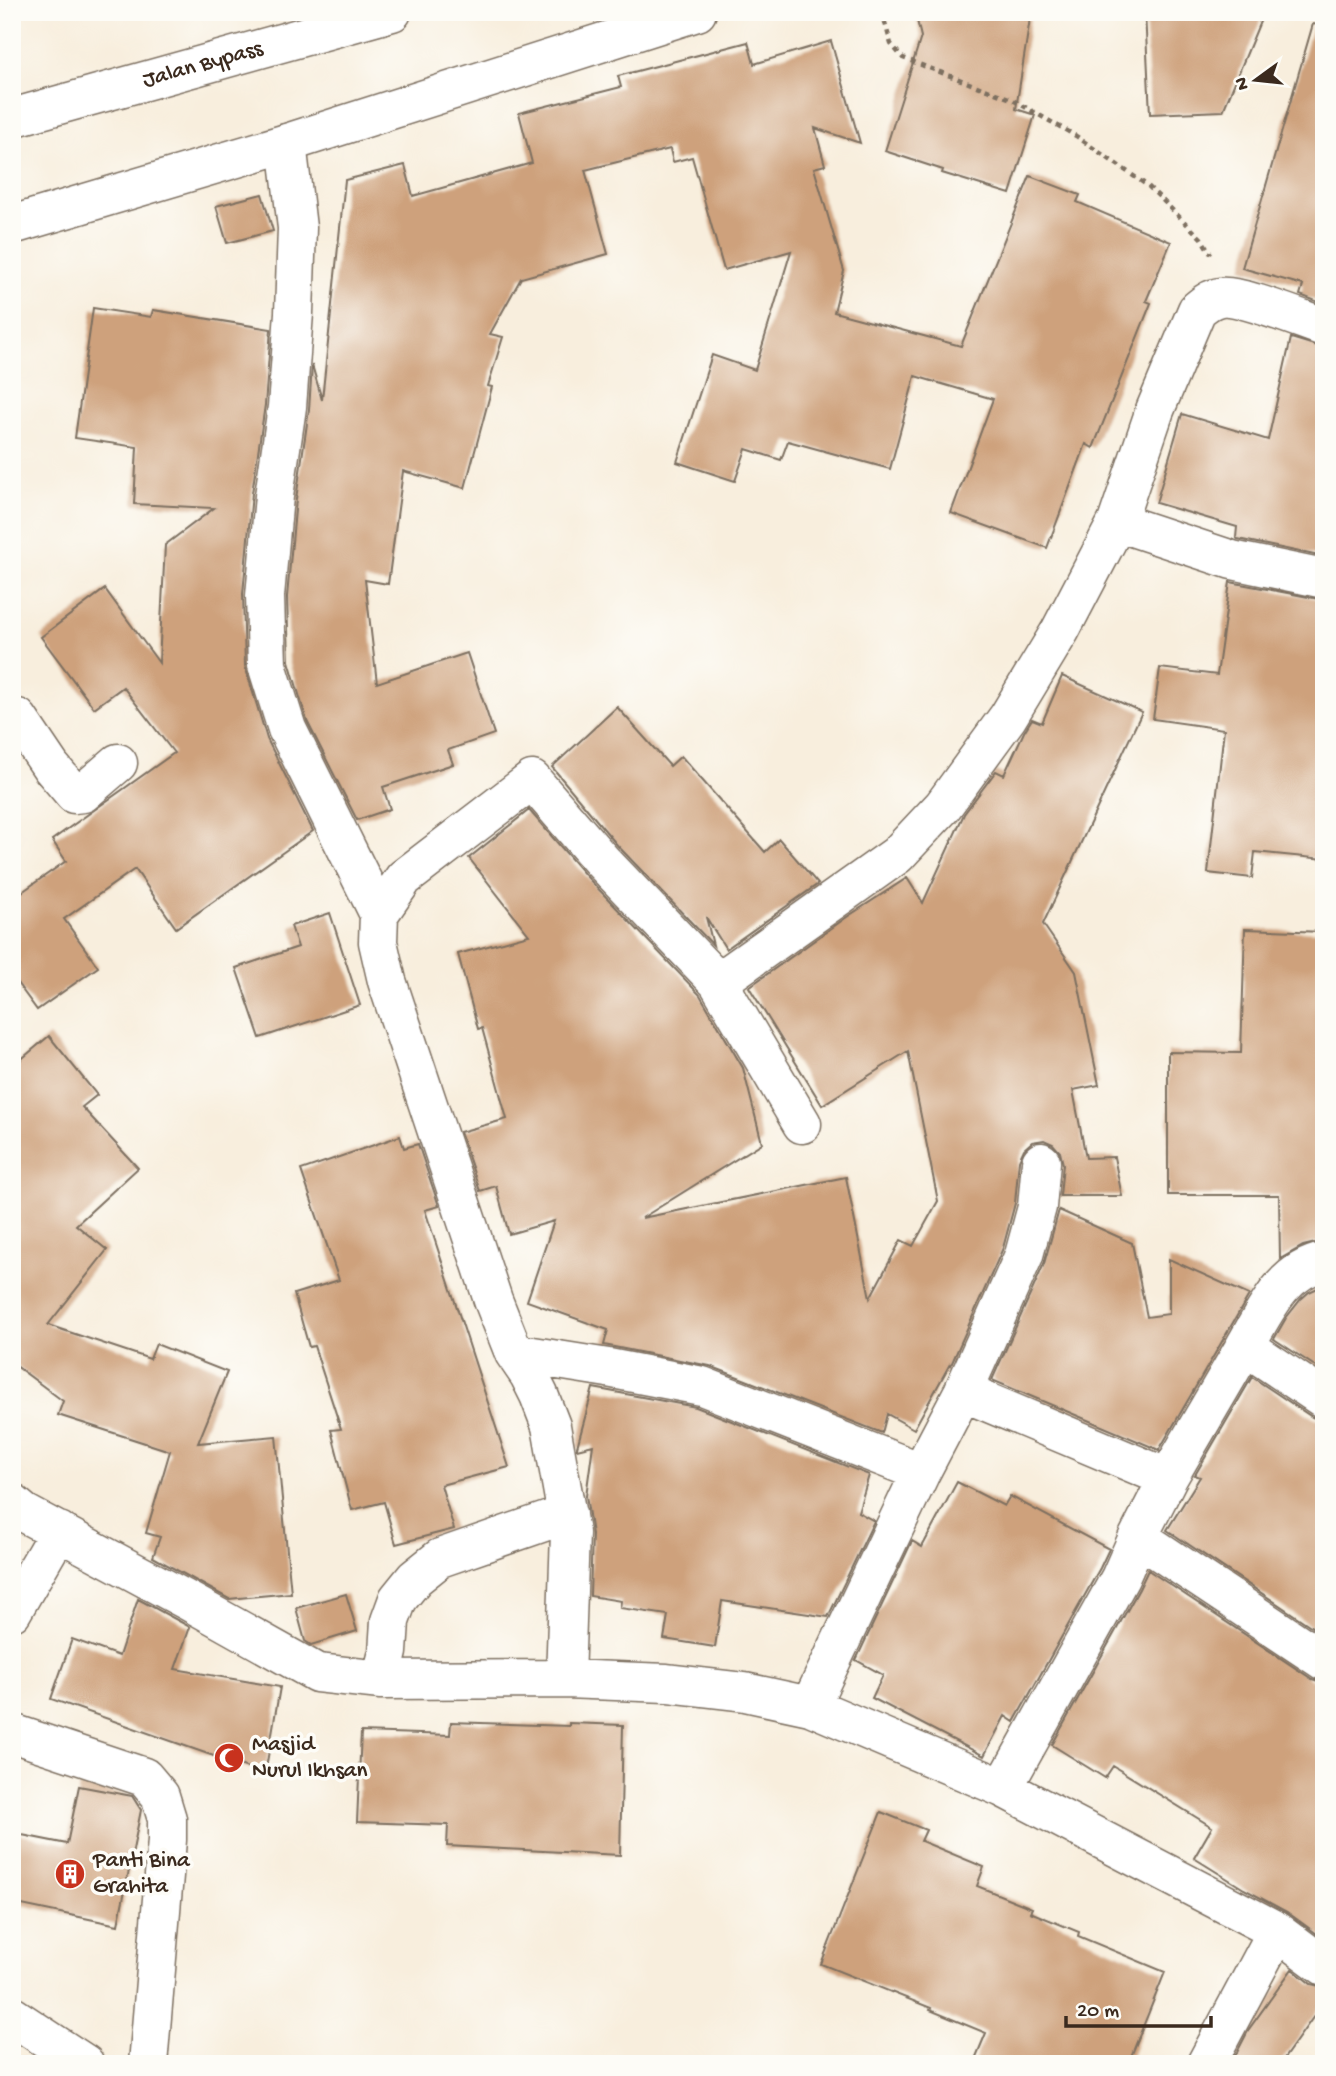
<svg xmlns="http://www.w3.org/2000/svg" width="1336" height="2076" viewBox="0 0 1336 2076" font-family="'Gochi Hand',sans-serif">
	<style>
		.building { fill: #cea17c }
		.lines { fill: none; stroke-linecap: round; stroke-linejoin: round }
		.minor-casing { stroke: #7d6f61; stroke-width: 41 }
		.trunk-casing { stroke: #7d6f61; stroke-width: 41 }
		.path { stroke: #7d6f61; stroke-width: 4.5; stroke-dasharray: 5 5; stroke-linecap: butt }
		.minor { stroke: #fff; stroke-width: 38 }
		.trunk { stroke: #fff; stroke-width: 38 }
		.labels { text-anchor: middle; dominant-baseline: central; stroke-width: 7; stroke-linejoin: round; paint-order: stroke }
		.street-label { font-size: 23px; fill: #3b2a1e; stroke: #fdfcf7 }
		.poi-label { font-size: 23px; fill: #3b2a1e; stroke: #fdfcf7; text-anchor: start }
	</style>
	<rect width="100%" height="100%" fill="#fdfcf7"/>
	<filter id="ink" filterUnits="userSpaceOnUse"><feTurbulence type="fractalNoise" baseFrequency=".0143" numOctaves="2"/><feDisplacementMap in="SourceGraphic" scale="14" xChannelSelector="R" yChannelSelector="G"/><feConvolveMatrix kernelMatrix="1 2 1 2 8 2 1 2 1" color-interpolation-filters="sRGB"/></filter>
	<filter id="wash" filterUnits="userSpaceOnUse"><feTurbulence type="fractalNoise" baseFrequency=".00686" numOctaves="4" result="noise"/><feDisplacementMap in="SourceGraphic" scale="28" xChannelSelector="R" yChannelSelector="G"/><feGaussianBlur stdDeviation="1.57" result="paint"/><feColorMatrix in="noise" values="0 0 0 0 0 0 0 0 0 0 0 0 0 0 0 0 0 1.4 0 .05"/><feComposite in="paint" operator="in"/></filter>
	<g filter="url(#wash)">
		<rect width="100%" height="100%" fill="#f8eedd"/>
		<g id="blocks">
			<path class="building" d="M 915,12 L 1031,12 L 1016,109 L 1035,115 L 1010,194 L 942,173 L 943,170 L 885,151 L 921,37 Z
				M 1145,12 L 1264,12 L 1223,111 L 1150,114 Z
				M 1313,24 L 1324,26 L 1324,304 L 1300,295 L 1303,285 L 1242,268 Z
				M 831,41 L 860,143 L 815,128 L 825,165 L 814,168 L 844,271 L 834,312 L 961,346 L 1030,176 L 1080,195 L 1077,202 L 1171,242 L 1146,301 L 1151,303 L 1093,448 L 1086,444 L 1047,548 L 951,513 L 993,399 L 915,376 L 890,469 L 788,441 L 781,460 L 746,449 L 735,481 L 677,462 L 712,355 L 755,370 L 791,251 L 724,270 L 692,157 L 673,162 L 670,149 L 585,170 L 608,254 L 521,278 L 490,334 L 503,337 L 488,386 L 492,387 L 465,488 L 403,471 L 388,584 L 365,580 L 377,683 L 467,653 L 494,734 L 448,750 L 453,764 L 383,787 L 390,809 L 357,820 L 307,721 L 289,661 L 287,597 L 296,499 L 309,410 L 312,365 L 322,400 L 345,180 L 405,165 L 413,196 L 532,163 L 519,113 L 621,87 L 618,76 L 748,42 L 754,64 Z
				M 262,194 L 273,231 L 227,243 L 216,206 Z
				M 93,308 L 151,317 L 153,310 L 271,329 L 265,405 L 252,493 L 243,594 L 245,666 L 267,739 L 313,831 L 176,928 L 135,869 L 64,919 L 98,967 L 37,1010 L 12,976 L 12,899 L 66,861 L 52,840 L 174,753 L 123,687 L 94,708 L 41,637 L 105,589 L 159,663 L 165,545 L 214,508 L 134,504 L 137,447 L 75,438 Z
				M 1291,338 L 1324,348 L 1324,557 L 1238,539 L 1236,538 L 1237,527 L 1156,503 L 1182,414 L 1268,440 Z
				M 1230,582 L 1324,600 L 1324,859 L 1255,852 L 1252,878 L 1208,873 L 1224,729 L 1153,719 L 1160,668 L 1217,675 Z
				M 1062,676 L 1142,712 L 1043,924 L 1076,972 L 1099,1085 L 1073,1090 L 1086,1158 L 1114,1157 L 1122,1196 L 1060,1196 L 1063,1164 L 1060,1152 L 1053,1144 L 1044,1140 L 1032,1142 L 1024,1149 L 1019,1160 L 1015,1203 L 1003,1248 L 951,1365 L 950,1364 L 914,1429 L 887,1414 L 882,1433 L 710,1366 L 604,1345 L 608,1330 L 527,1301 L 554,1221 L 509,1234 L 496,1186 L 480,1191 L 460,1132 L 507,1119 L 482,1028 L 478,1029 L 458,954 L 529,935 L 469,858 L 529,810 L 586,876 L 700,995 L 743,1068 L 762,1143 L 642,1218 L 846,1177 L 870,1298 L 901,1240 L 913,1246 L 938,1201 L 908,1051 L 822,1105 L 749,987 L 847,917 L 907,878 L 923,903 L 964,814 L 996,771 L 1004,775 L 1024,732 L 1032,719 L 1042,723 Z
				M 617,707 L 670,766 L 681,756 L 765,852 L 779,839 L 818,884 L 726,949 L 706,917 L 713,945 L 618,846 L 552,767 Z
				M 330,913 L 360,1005 L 260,1038 L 236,968 L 298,947 L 291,926 Z
				M 1245,929 L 1324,932 L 1324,1241 L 1303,1246 L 1280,1259 L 1279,1195 L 1168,1195 L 1168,1052 L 1241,1053 Z
				M 49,1036 L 97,1095 L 82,1107 L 138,1168 L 76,1225 L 107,1250 L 48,1325 L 150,1359 L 156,1344 L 227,1372 L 198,1443 L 276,1436 L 291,1593 L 229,1599 L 153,1557 L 160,1537 L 146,1533 L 170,1451 L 58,1415 L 63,1401 L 16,1366 L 12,1371 L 12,1067 Z
				M 400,1136 L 404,1148 L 418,1144 L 439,1206 L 425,1210 L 509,1467 L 441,1485 L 454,1529 L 396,1544 L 384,1502 L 352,1510 L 331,1430 L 341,1429 L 314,1346 L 309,1347 L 294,1294 L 339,1280 L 301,1170 Z
				M 1059,1210 L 1132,1243 L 1147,1317 L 1169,1314 L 1169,1259 L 1249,1295 L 1159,1450 L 992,1380 L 1044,1264 Z
				M 1324,1285 L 1324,1372 L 1274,1339 L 1286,1318 L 1301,1299 L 1309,1292 Z
				M 1252,1377 L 1312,1417 L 1324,1421 L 1324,1635 L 1167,1530 L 1200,1477 L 1195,1475 Z
				M 593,1388 L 696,1407 L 869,1475 L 858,1512 L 874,1521 L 828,1617 L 722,1601 L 715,1647 L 664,1639 L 668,1615 L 620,1608 L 621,1601 L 590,1596 L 592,1534 L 586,1496 L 593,1445 L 577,1449 L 577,1447 Z
				M 957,1482 L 1004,1506 L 1010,1496 L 1109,1549 L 1100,1568 L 1014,1722 L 1005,1716 L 984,1756 L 872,1698 L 883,1675 L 856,1660 L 912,1541 L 922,1547 Z
				M 1148,1570 L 1312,1679 L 1324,1683 L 1324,1939 L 1287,1912 L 1244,1889 L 1194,1858 L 1212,1827 L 1113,1766 L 1105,1778 L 1052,1745 L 1139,1589 Z
				M 346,1594 L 357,1631 L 311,1645 L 305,1641 L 296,1608 Z
				M 138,1599 L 190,1627 L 175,1669 L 280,1687 L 265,1774 L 51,1699 L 72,1639 L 119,1656 Z
				M 451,1722 L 569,1726 L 569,1723 L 623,1725 L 620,1855 L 447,1846 L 448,1825 L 357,1822 L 361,1732 L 450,1735 Z
				M 79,1786 L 132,1796 L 141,1810 L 118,1925 L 12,1903 L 12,1833 L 67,1844 Z
				M 881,1812 L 926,1830 L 921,1841 L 984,1867 L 977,1886 L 1032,1908 L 1030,1912 L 1079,1932 L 1078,1936 L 1165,1972 L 1128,2064 L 973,2064 L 986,2033 L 930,2010 L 931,2008 L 821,1964 Z
				M 1292,1969 L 1311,1984 L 1324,1987 L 1324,2002 L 1280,2064 L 1231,2064 L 1249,2029 Z"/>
		</g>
	</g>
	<g filter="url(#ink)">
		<use href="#blocks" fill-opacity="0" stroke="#7d6f61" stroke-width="2"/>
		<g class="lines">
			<g class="minor-casing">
				<path id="minor" d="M 287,143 L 297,228 L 294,313 L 287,407 L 274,496 L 265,596 L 267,665 L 287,729 L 379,914
					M 1117,522 L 1155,410 L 1197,310 C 1204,304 1211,298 1221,297 C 1239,294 1303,320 1324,327
					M 12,719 L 18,718 L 51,767 L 74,794 L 83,793 L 118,763
					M 718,982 L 802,1124
					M 1245,1346 C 1265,1312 1282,1270 1324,1262
					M 514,1353 L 608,1368 L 702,1386 L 921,1472
					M 963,1392 L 1168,1478
					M 12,1503 L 24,1513 L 190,1602 L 317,1673 L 381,1680 L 565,1679 L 667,1683 L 745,1692 L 810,1706 L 1003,1788 L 1277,1931 L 1206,2064
					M 1138,1537 L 1324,1661
					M 12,1612 L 59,1531
					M 565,1679 L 570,1533 L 551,1426 L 539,1395 L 529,1375 L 514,1353 L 493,1300 L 387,981 L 378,942 L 379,914 L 404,878 L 532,780 L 602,861 L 718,982 L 897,855 L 943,806 L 1008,717 L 1060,631 L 1117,522 L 1232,560 L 1324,579
					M 381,1680 L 388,1652 L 390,1621 L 398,1599 L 415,1578 L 440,1558 L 567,1514
					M 810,1706 L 921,1472 L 963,1392 L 1024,1255 L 1037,1207 L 1041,1162
					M 12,1733 L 144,1777 L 160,1796 L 167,1819 L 167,1840 L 148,2064
					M 1003,1788 L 1120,1578 L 1138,1537 L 1168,1478 L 1245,1346 L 1324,1399
					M 1277,1931 L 1324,1966
					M 12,2016 L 85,2064"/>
			</g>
			<g class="trunk-casing">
				<g id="trunk">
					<path id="s1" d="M 12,118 L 392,12"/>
					<path d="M 12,225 L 287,143 L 697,12"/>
				</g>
			</g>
			<path class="path" d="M 882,12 L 891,44 L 903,58 L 1011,99 L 1076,136 L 1148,186 L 1201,238 L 1211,254"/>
			<use href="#minor" class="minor"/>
			<use href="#trunk" class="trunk"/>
		</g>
	</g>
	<defs>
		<g id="mosque-disc" transform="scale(1.575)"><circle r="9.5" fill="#c8321e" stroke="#fdfcf7"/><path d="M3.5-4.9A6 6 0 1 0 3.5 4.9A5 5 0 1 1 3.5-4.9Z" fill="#fff"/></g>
		<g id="building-disc" transform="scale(1.575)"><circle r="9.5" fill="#c8321e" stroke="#fdfcf7"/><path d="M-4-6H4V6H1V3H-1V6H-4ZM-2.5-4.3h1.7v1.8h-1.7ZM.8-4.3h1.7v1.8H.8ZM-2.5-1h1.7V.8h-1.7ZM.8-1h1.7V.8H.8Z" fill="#fff"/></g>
	</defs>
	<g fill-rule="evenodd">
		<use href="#mosque-disc" x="229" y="1758"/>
		<use href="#building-disc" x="70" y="1874"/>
	</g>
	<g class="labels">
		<g class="street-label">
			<text stroke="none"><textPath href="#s1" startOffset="198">Jalan Bypass</textPath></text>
		</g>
		<g class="poi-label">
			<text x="252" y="1745">Masjid<tspan x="252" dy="26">Nurul Ikhsan</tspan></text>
			<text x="93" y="1861">Panti Bina<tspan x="93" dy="26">Grahita</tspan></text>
		</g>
	</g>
	<rect width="1336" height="2076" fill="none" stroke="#fdfcf7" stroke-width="42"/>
	<g transform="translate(1256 80) rotate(255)" stroke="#fdfcf7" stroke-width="5" paint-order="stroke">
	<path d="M0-5L12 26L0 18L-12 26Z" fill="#3b2a1e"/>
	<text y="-10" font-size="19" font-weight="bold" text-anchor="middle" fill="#3b2a1e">N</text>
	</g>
	<path d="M1066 2016v10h145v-10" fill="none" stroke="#3b2a1e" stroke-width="3.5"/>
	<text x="1077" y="2016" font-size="21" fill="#3b2a1e" stroke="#fdfcf7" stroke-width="5" paint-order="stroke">20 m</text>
</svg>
